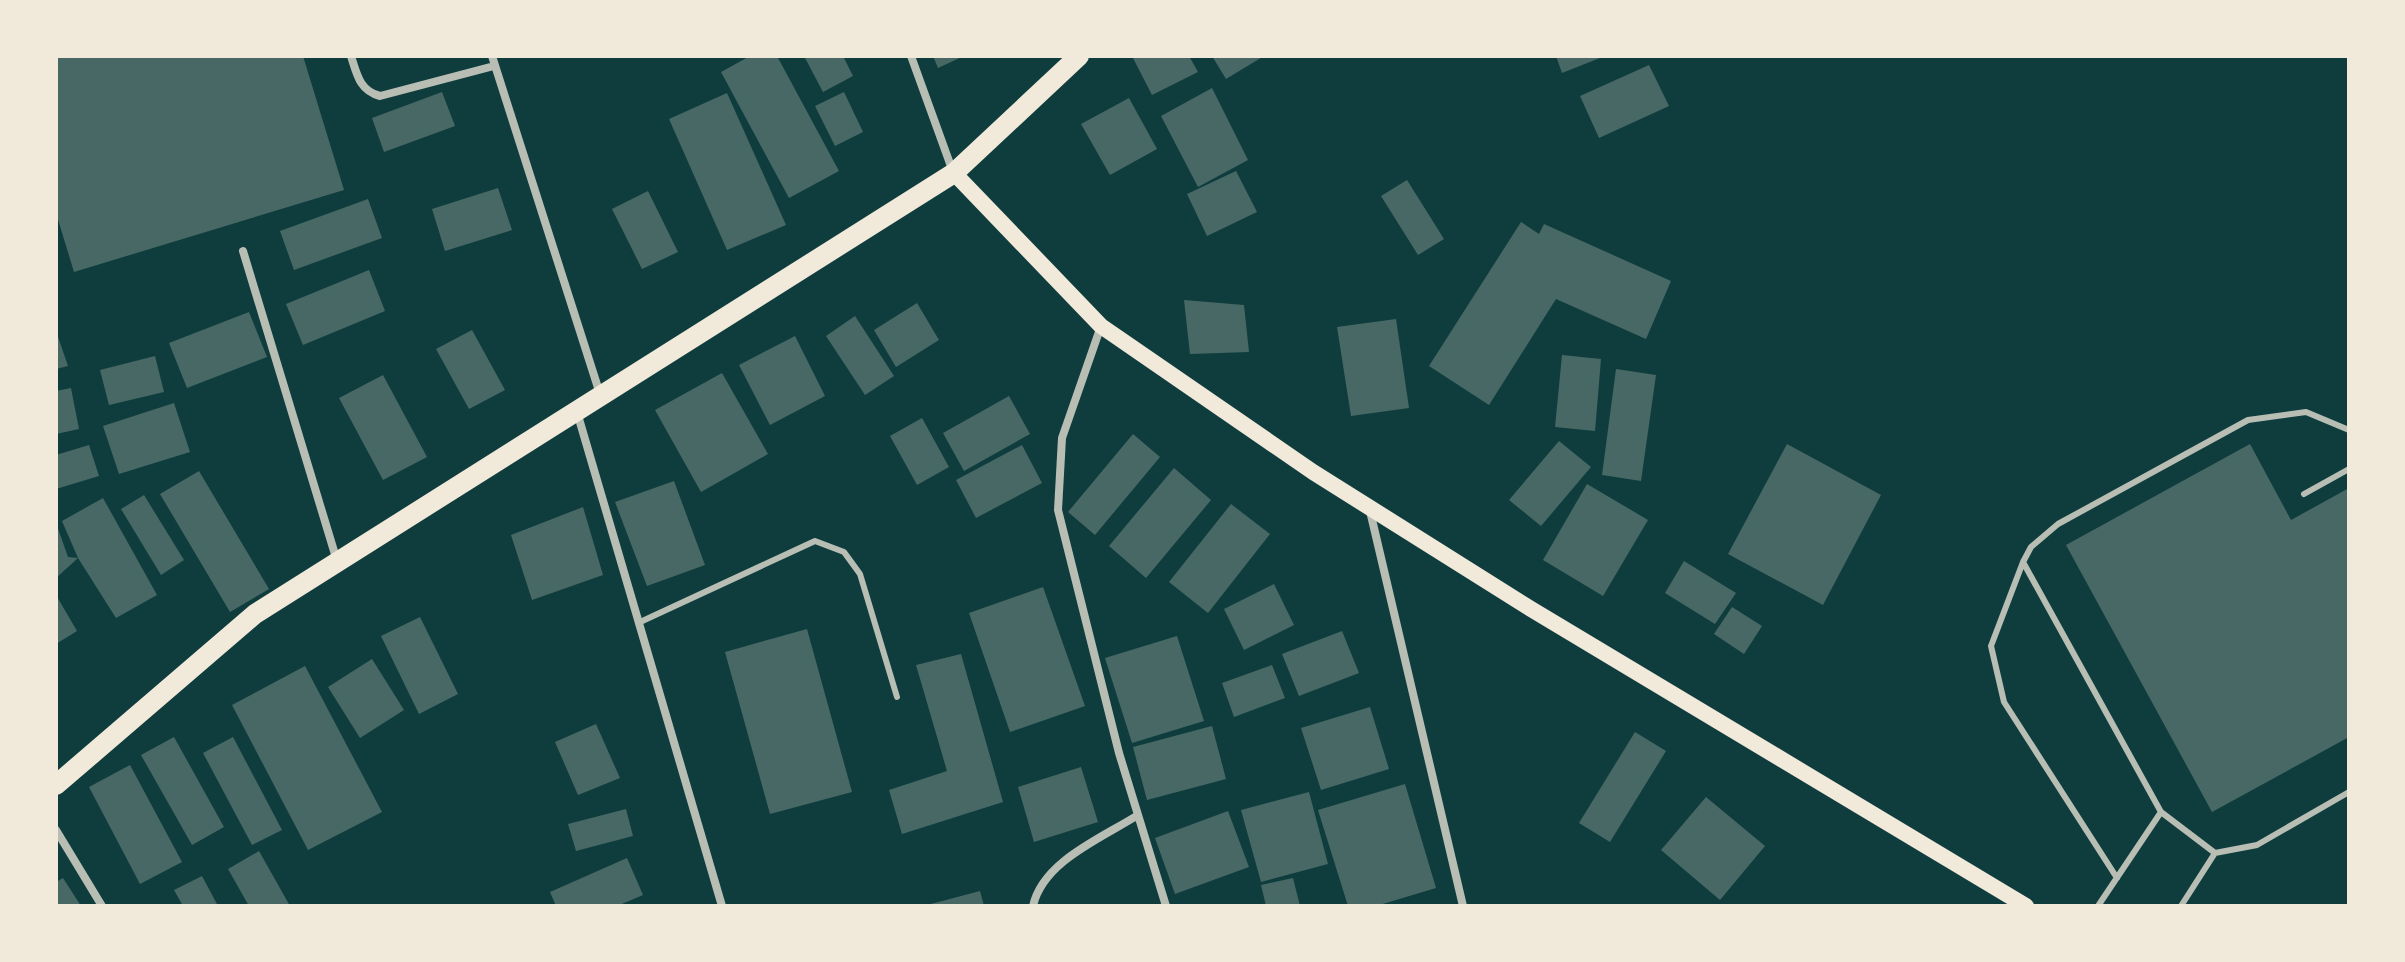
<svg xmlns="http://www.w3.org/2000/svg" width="2405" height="962" viewBox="0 0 2405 962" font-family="'PT Sans Narrow',sans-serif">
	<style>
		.building { fill: #486865 }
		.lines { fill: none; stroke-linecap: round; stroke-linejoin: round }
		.service { stroke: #b8beb3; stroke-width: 6 }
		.minor { stroke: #b8beb3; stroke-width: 8 }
		.secondary { stroke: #f1e9da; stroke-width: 16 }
		.primary { stroke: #f1e9da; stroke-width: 20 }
	</style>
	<rect width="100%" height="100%" fill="#0f3d3e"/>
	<path class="building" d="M 56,56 L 303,56 L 344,190 L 74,272 L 56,213 Z
		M 750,56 L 777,56 L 839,171 L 789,198 L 721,72 Z
		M 804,56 L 843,56 L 853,76 L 823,92 Z
		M 933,56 L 964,56 L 938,68 Z
		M 1132,56 L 1189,56 L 1198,72 L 1152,95 Z
		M 1212,56 L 1264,56 L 1226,79 Z
		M 1556,56 L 1605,56 L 1562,73 Z
		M 1649,65 L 1669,106 L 1599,138 L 1580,96 Z
		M 1212,88 L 1248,160 L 1198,187 L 1161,116 Z
		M 442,92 L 455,126 L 384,152 L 372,118 Z
		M 844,92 L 863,132 L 835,146 L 815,106 Z
		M 727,93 L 786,225 L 727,250 L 669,119 Z
		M 1129,98 L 1157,149 L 1110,175 L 1081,124 Z
		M 1236,171 L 1257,212 L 1207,236 L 1187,194 Z
		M 1407,180 L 1444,239 L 1418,255 L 1381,196 Z
		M 498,188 L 512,230 L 445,251 L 432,209 Z
		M 648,191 L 678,252 L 642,269 L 612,209 Z
		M 368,199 L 382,238 L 294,270 L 280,231 Z
		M 1521,222 L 1539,234 L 1544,224 L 1671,281 L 1646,339 L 1556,299 L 1489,405 L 1429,366 Z
		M 369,270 L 385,311 L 303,345 L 286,304 Z
		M 1184,300 L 1244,305 L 1249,352 L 1190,354 Z
		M 917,303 L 939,340 L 896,367 L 874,330 Z
		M 249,312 L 267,357 L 187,388 L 169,343 Z
		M 855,316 L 894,376 L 865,395 L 826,336 Z
		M 1396,319 L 1409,408 L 1351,416 L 1337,327 Z
		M 472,330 L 505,390 L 469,409 L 436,349 Z
		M 56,331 L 68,366 L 56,369 Z
		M 795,336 L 825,396 L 770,425 L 739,365 Z
		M 1562,355 L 1601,359 L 1595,431 L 1555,427 Z
		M 155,356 L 164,392 L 109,405 L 100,370 Z
		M 1616,369 L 1656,375 L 1641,481 L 1602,475 Z
		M 722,373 L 768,454 L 701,492 L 655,410 Z
		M 383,375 L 427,457 L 383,480 L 339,398 Z
		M 71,388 L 79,429 L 56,434 L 56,391 Z
		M 1009,396 L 1030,434 L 964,471 L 943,433 Z
		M 174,403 L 190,452 L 119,474 L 103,426 Z
		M 922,418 L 949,467 L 917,485 L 890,436 Z
		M 1133,434 L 1160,457 L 1095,535 L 1068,512 Z
		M 1559,441 L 1591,467 L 1541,526 L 1509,500 Z
		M 1787,444 L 1881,495 L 1823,605 L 1728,554 Z
		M 2250,444 L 2291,520 L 2349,488 L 2349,737 L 2212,812 L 2066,545 Z
		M 89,445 L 99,476 L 56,489 L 56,455 Z
		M 1022,445 L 1042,483 L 976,518 L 956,480 Z
		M 1174,468 L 1211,500 L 1146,578 L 1109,546 Z
		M 199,471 L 269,589 L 230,612 L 160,494 Z
		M 674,481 L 705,565 L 647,586 L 615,502 Z
		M 1587,484 L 1648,520 L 1603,596 L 1543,560 Z
		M 144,495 L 184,560 L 161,575 L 121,509 Z
		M 103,498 L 157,595 L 116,618 L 78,558 L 56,578 L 56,523 L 68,557 L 78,558 L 62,521 Z
		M 1231,504 L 1270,534 L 1208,613 L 1169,582 Z
		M 583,507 L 603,575 L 532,600 L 511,535 Z
		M 1684,561 L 1736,593 L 1715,624 L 1665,593 Z
		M 1274,584 L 1294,625 L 1244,650 L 1224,609 Z
		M 1043,587 L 1085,706 L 1010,732 L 969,613 Z
		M 56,595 L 77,631 L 56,644 Z
		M 1732,607 L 1762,626 L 1744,654 L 1714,634 Z
		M 420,617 L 458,694 L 419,714 L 381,636 Z
		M 807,629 L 852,792 L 770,814 L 725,652 Z
		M 1342,631 L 1359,673 L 1299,696 L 1282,654 Z
		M 1177,636 L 1204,721 L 1132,743 L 1105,658 Z
		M 961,654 L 1003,802 L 902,834 L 889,790 L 947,771 L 916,665 Z
		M 372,659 L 404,710 L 360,738 L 328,687 Z
		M 1272,665 L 1285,698 L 1234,717 L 1222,683 Z
		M 305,666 L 382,812 L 308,850 L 232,705 Z
		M 1370,707 L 1389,769 L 1321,790 L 1301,728 Z
		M 596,724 L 620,778 L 578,795 L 555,742 Z
		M 1212,726 L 1226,779 L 1147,800 L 1133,747 Z
		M 1635,732 L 1666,751 L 1610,842 L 1579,823 Z
		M 174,737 L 224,827 L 192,845 L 141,755 Z
		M 233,737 L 282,830 L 252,845 L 203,753 Z
		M 130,765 L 182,862 L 140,884 L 89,787 Z
		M 1081,767 L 1098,822 L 1034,842 L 1018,787 Z
		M 1405,784 L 1436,888 L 1376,906 L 1348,906 L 1318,810 Z
		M 1309,792 L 1328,864 L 1261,882 L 1241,810 Z
		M 1706,797 L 1765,846 L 1720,900 L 1661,850 Z
		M 626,809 L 633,836 L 576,851 L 568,824 Z
		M 1228,811 L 1249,867 L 1175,894 L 1155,838 Z
		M 259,851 L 290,906 L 249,906 L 228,869 Z
		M 627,858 L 643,895 L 617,906 L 556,906 L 550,892 Z
		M 202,876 L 218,906 L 183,906 L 174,890 Z
		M 63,878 L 81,906 L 56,906 L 56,882 Z
		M 1293,878 L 1300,906 L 1266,906 L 1261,885 Z
		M 980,891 L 984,906 L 927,906 L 927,905 Z"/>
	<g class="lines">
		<path class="service" d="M 2304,494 L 2349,469
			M 2023,562 L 1991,646 L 2004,702 L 2117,878
			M 638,623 L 815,541 L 844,552 L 860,574 L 897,697
			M 2215,853 L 2161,812 L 2023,562 L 2031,547 L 2058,524 L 2248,420 L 2306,412 L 2349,430
			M 2098,906 L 2161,812
			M 2181,906 L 2215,853 L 2257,845 L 2349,792"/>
		<path class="minor" d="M 351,56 C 357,75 360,91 380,96 L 494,66
			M 492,56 L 600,394
			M 911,56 L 953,172
			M 243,251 L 337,561
			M 1101,326 L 1062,438 L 1058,510 L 1119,753 L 1166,906
			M 577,412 L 722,906
			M 1370,511 L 1463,906
			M 56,830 L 102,906
			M 1033,906 C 1043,861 1102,838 1138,815"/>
		<path class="secondary" d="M 954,173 L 1101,326 L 1313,472 L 1531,609 L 2026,906"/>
		<path class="primary" d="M 56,785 L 255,614 L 954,173 L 1079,56"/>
	</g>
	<rect width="2405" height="962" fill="none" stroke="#f1e9da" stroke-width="116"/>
</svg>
